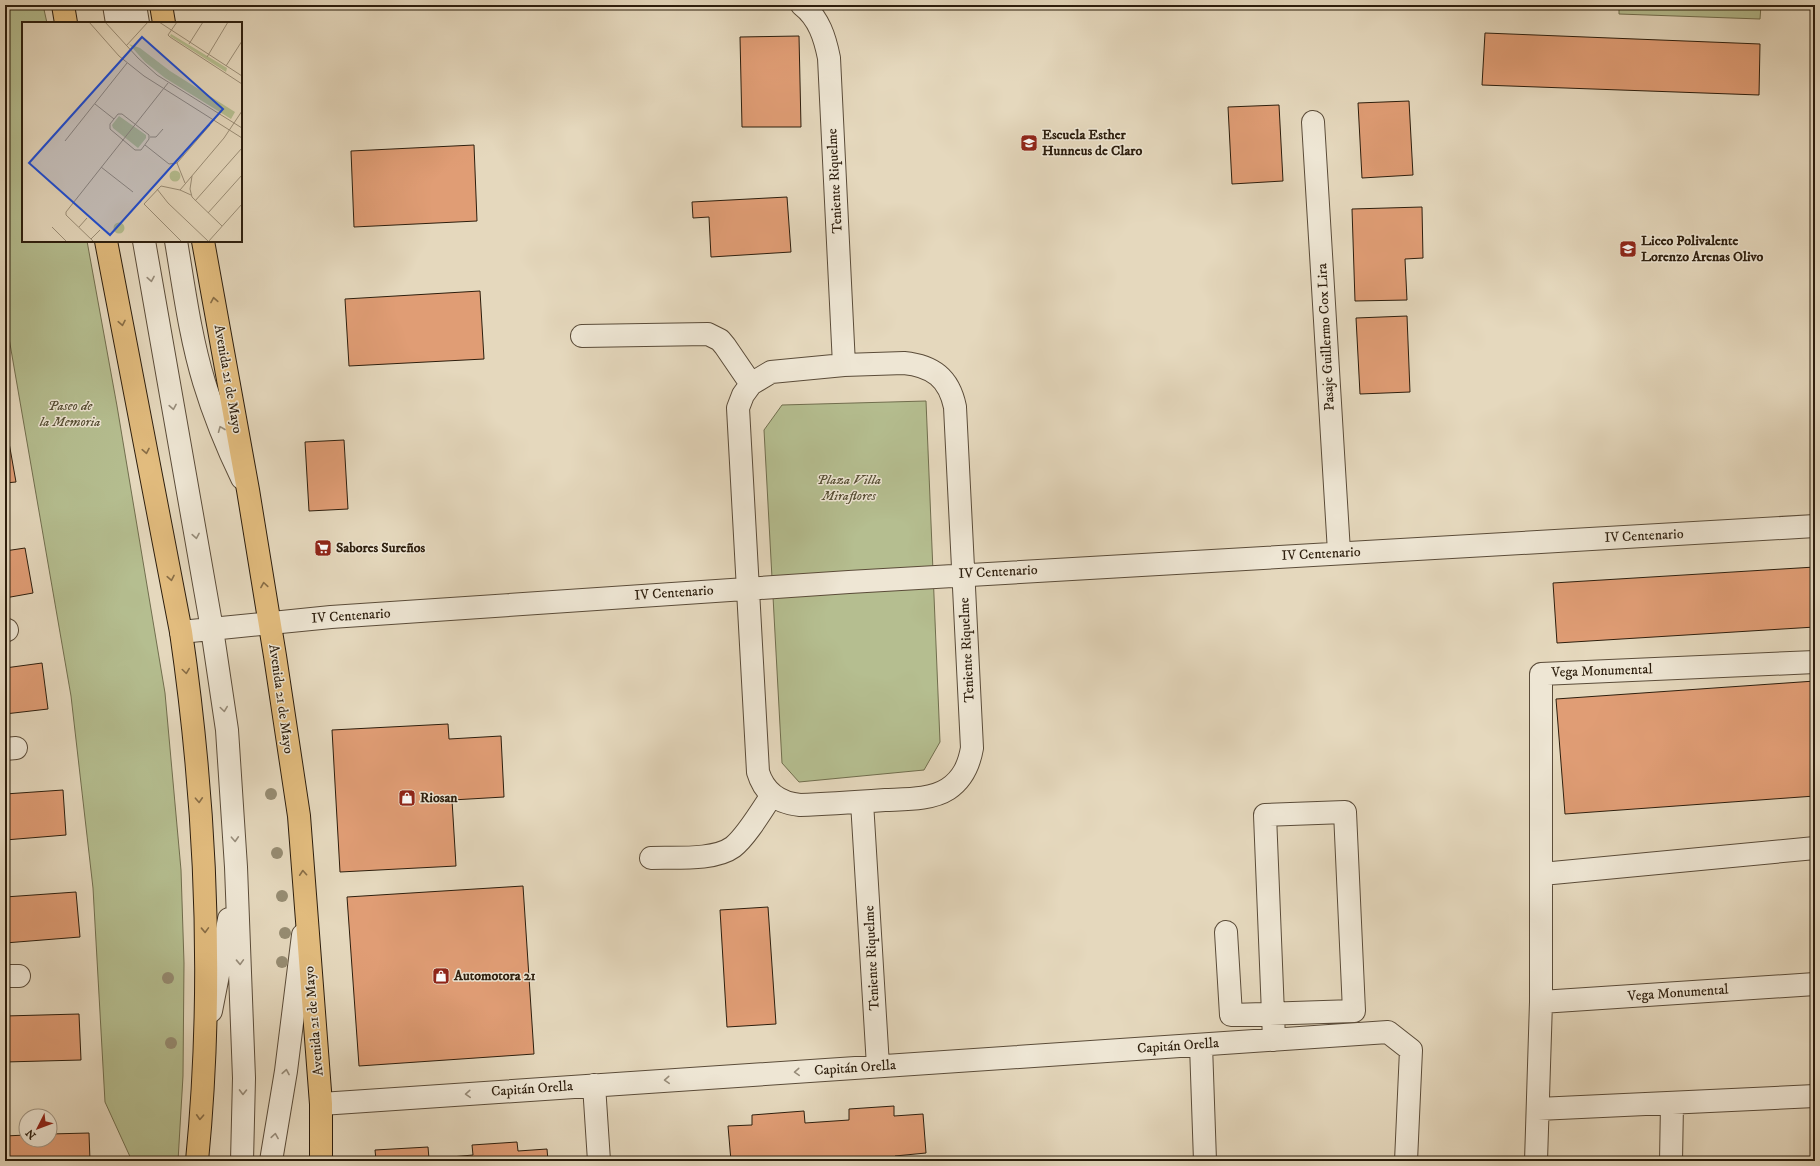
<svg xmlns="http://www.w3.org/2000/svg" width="1820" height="1166" viewBox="0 0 1820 1166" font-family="'IM FELL DW Pica',serif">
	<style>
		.green { fill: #b5be90; stroke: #716e4e }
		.building { fill: #e09d75; stroke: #2d1e0d }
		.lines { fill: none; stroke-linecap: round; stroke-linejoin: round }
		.minor-casing { stroke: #5b4c39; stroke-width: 24 }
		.major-casing { stroke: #2d1e0d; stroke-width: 24 }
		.minor { stroke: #eee6d4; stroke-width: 22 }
		.major { stroke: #e2bc7e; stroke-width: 22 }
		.tree { fill: #968c72 }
		.oneway { stroke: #978c7a }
		.oneway2 { stroke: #886d46 }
		.labels { text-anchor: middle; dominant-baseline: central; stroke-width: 3; stroke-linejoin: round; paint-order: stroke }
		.poi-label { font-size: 14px; font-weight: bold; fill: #2d1e0d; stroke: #eee6d4; text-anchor: start }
		.street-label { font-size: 14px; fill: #2d1e0d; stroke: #eee6d4 }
		.park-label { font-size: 14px; font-style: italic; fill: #564e34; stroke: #eee6d4 }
		.inset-road { fill: none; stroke: #9b8e77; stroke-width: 1 }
		.view { fill: #1d4ed8; fill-opacity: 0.15; stroke: #1d4ed8; stroke-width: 2 }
		.inset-edge { fill: none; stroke: #2d1e0d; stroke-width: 2 }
	</style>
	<rect width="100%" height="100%" fill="#e5d8bd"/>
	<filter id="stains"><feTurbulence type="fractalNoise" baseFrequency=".005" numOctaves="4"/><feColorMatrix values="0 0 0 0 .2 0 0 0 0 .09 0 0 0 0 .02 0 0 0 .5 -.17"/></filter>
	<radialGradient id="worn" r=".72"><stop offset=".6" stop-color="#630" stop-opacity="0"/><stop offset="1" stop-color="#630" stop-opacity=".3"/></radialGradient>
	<path class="green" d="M 5,5 L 43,5 L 47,23 L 23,23 L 23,241 L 87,241 L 117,406 L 165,693 L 181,870 L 184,963 L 183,1076 L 178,1161 L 132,1161 L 105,1102 L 93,888 L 71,696 L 5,315 Z
		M 1619,5 L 1761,5 L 1760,19 L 1619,14 Z
		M 926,401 L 940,742 L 924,770 L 799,782 L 782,763 L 764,430 L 782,405 Z"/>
	<path class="building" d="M 1485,33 L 1760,44 L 1759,95 L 1482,85 Z
		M 799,36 L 801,127 L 742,127 L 740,37 Z
		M 1409,101 L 1413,175 L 1362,178 L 1358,103 Z
		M 1279,105 L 1283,181 L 1232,184 L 1228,107 Z
		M 474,145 L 477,221 L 354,227 L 351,151 Z
		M 787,197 L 791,252 L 711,257 L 709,217 L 693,218 L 692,202 Z
		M 1422,207 L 1423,258 L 1405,259 L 1407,300 L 1355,301 L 1352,209 Z
		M 480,291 L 484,359 L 349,366 L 345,299 Z
		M 1407,316 L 1410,392 L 1360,394 L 1356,318 Z
		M 5,437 L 8,437 L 16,482 L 5,483 Z
		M 344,440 L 348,509 L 309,511 L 305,442 Z
		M 25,548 L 33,593 L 5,598 L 5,551 Z
		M 1815,567 L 1815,627 L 1557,643 L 1553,583 Z
		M 42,663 L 48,709 L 5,714 L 5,668 Z
		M 1815,681 L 1815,796 L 1565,814 L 1556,699 Z
		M 448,724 L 449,739 L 501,736 L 504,797 L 452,800 L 456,866 L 340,872 L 332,730 Z
		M 63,790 L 66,835 L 5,840 L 5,794 Z
		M 523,886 L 534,1054 L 359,1066 L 347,897 Z
		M 76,892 L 80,937 L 5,943 L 5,897 Z
		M 768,907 L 776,1024 L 727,1027 L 720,910 Z
		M 79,1014 L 81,1060 L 5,1062 L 5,1016 Z
		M 894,1106 L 894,1116 L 923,1114 L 926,1153 L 895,1156 L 895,1161 L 854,1161 L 853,1158 L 815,1161 L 731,1161 L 728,1126 L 752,1125 L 752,1115 L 804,1111 L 805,1123 L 849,1120 L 849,1109 Z
		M 89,1133 L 90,1161 L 5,1161 L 5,1136 L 26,1135 L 26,1140 L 50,1140 L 50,1134 Z
		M 517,1142 L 518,1151 L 547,1149 L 548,1161 L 363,1161 L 376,1160 L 375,1150 L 428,1147 L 429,1159 L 473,1155 L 472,1145 Z"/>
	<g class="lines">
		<g class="minor-casing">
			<path id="minor" d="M 114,5 L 117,23
				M 135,5 L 138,23
				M 802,5 C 819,18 825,38 829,58 L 844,365
				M 1313,122 L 1339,552
				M 144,241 L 212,629 L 227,730 L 236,867 L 244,1078 L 242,1161
				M 176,241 C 184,288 190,336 204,382 C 214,415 227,447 242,478
				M 582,336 L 708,334 L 720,340 L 725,346 L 751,384
				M 904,363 C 933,366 949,378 955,407 L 972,748 C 969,765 963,779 948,789 C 931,800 905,799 885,800 C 857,802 828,804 800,805 C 778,803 764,792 758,772 L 738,408 L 743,395 L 751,384 L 771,372 L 844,365 Z
				M 5,631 L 7,630
				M 181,632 L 331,617 L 849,582 L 1815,526
				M 5,749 L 16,748
				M 862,802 L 878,1066
				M 651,858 C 674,857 714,861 733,847 C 746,837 762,810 772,795
				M 1542,874 L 1815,848
				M 1226,932 L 1231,1015 L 1354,1011 L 1345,812 L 1265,815 L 1273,1014 L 1274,1040
				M 5,976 L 19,976
				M 1541,1002 L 1815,984
				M 211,1011 L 229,919
				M 1201,1045 L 1205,1161
				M 594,1085 L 599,1161
				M 321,1104 L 1388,1032 L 1411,1050 L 1406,1161
				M 1538,1109 L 1815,1096
				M 271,1161 L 286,1071 L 303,935
				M 1536,1161 L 1541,1002 L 1541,674 L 1815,662
				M 1671,1161 L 1672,1104"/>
		</g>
		<g class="major-casing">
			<path id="major" d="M 63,5 L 66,23
				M 161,5 L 164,23
				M 106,241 L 181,632 C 206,805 214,987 197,1161
				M 203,241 L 248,490 L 275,656 L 299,816 L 321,1104 L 321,1161"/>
		</g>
		<use href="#minor" class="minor"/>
		<use href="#major" class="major"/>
	</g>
	<g class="tree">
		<circle cx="271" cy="794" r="6"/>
		<circle cx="277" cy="853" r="6"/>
		<circle cx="282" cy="896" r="6"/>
		<circle cx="285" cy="933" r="6"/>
		<circle cx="282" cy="962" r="6"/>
		<circle cx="168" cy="978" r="6"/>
		<circle cx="171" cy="1043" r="6"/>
	</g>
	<defs><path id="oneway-chevron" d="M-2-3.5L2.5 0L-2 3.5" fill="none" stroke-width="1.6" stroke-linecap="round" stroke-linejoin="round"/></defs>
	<g class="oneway">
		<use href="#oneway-chevron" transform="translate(151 279) rotate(80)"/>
		<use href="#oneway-chevron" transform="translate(173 407) rotate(80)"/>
		<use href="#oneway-chevron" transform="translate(221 429) rotate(-112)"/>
		<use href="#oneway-chevron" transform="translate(196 536) rotate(80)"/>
		<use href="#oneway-chevron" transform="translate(224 709) rotate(82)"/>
		<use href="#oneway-chevron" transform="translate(235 839) rotate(87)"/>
		<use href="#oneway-chevron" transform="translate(240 962) rotate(88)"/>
		<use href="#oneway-chevron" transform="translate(286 1072) rotate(-80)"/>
		<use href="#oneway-chevron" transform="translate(797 1072) rotate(176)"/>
		<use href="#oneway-chevron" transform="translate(667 1080) rotate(176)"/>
		<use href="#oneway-chevron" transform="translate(243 1092) rotate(91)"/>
		<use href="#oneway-chevron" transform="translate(468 1094) rotate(176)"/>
		<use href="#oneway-chevron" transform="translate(275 1136) rotate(-81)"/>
	</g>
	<g class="oneway2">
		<use href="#oneway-chevron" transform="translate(214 300) rotate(-100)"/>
		<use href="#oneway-chevron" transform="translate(122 323) rotate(79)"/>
		<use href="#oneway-chevron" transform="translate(146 451) rotate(79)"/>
		<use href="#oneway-chevron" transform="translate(171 578) rotate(79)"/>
		<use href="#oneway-chevron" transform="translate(264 585) rotate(-99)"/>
		<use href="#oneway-chevron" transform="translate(186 671) rotate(82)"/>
		<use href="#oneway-chevron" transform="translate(199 800) rotate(87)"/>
		<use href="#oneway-chevron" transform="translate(303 873) rotate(-94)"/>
		<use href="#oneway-chevron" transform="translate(205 930) rotate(88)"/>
		<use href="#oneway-chevron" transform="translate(200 1117) rotate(93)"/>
	</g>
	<defs>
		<g id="school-square" transform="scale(0.9)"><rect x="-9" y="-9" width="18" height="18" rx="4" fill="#8f2418" stroke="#eee6d4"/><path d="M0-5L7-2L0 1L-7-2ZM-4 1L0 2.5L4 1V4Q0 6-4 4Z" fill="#fff"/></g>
		<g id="supermarket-square" transform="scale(0.9)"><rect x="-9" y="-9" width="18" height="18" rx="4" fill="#8f2418" stroke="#eee6d4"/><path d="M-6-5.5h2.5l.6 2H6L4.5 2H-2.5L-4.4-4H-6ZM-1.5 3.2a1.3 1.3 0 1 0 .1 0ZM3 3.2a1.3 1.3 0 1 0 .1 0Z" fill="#fff"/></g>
		<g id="shop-square" transform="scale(0.9)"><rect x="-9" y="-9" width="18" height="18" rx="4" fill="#8f2418" stroke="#eee6d4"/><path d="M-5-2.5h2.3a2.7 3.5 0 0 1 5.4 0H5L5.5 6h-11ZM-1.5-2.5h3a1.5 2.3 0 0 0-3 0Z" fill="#fff"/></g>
	</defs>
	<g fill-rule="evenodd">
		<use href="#school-square" x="1029" y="143"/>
		<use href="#school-square" x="1628" y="249"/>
		<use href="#supermarket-square" x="323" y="548"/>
		<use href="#shop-square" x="407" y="798"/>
		<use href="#shop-square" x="441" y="976"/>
	</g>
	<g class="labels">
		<g class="poi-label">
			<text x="1042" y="135">Escuela Esther<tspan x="1042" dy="16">Hunneus de Claro</tspan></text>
			<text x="1641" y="241">Liceo Polivalente<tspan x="1641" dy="16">Lorenzo Arenas Olivo</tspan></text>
			<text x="336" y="548">Sabores Sureños</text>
			<text x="420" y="798">Riosan</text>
			<text x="454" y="976">Automotora 21</text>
		</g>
		<g class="street-label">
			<text transform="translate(835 181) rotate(-93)">Teniente Riquelme</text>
			<text transform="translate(1326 337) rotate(-93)">Pasaje Guillermo Cox Lira</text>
			<text transform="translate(228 379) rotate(80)">Avenida 21 de Mayo</text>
			<text transform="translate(1644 536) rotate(-3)">IV Centenario</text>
			<text transform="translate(1321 554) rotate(-3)">IV Centenario</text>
			<text transform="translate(998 572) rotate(-3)">IV Centenario</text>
			<text transform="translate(674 593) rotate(-4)">IV Centenario</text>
			<text transform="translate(351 616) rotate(-4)">IV Centenario</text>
			<text transform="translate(967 650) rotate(-93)">Teniente Riquelme</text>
			<text transform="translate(1602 671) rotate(-2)">Vega Monumental</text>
			<text transform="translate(281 699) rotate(82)">Avenida 21 de Mayo</text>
			<text transform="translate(872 958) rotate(-93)">Teniente Riquelme</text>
			<text transform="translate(1678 993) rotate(-4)">Vega Monumental</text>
			<text transform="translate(314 1021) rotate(-95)">Avenida 21 de Mayo</text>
			<text transform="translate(1178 1046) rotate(-4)">Capitán Orella</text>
			<text transform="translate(855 1068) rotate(-4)">Capitán Orella</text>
			<text transform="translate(532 1089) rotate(-4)">Capitán Orella</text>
		</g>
		<g class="park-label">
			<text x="70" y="406">Paseo de<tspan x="70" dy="16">la Memoria</tspan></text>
			<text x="849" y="480">Plaza Villa<tspan x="849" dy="16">Miraflores</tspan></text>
		</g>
	</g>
	<g transform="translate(22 22)">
		<rect width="220" height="220" fill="#e5d8bd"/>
		<path d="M 149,12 L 205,46 L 204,50 L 148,14 ZM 107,22 L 118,26 L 148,49 L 213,90 L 209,97 L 143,56 L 123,40 ZM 97,94 L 124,113 L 124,116 L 116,126 L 91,106 L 90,103 ZM147.5 154a5.5 5.5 0 1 1 11 0a5.5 5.5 0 1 1-11 0ZM91.5 206a5.5 5.5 0 1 1 11 0a5.5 5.5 0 1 1-11 0Z" fill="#b5be90"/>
		<path class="inset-road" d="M 67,0 L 97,34 L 122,54 L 220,116M 83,0 L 116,36 L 135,53 L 220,106M 137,0 L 220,54M 155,0 L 146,13 L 148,15 L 220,62M 167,22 L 181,0M 104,24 L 126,0M 185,35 L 206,0M 204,44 L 220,19M 73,82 L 92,97M 96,92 L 100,92 L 127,113 L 127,117 L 119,128 L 113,128 L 88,107 L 88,102 ZM 128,115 L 134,115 L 141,107M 43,119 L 105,41M 123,123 L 147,142 L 155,141M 155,141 L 188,103M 155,141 L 163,161M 79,145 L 111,170M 170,154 L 168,167 L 170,175 L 200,204M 135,167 L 146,181 L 186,219M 158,168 L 202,116 L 220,89M 173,179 L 220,126M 186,191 L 220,153M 30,205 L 45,220M 57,205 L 65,196M 69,217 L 78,208M 72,220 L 44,193 L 44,190 L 146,61M 160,220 L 122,182 L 139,164 L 158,168 L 169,173M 186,220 L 220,182"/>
		<path class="view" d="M 120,15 L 201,87 L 88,213 L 7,141 Z"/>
		<rect width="220" height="220" class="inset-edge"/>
	</g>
	<rect width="1820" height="1166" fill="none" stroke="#e5d8bd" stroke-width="20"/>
	<rect x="6" y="6" width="1808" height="1154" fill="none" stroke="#2d1e0d" stroke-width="2"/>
	<rect x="10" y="10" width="1800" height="1146" fill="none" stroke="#2d1e0d"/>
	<g transform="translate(38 1128) rotate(228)"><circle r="19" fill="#eee6d4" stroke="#a19684"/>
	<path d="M0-3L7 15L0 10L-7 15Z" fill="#8f2418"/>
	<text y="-6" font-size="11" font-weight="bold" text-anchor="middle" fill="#2d1e0d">N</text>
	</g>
	<rect width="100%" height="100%" filter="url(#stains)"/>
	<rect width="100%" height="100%" fill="url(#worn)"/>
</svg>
